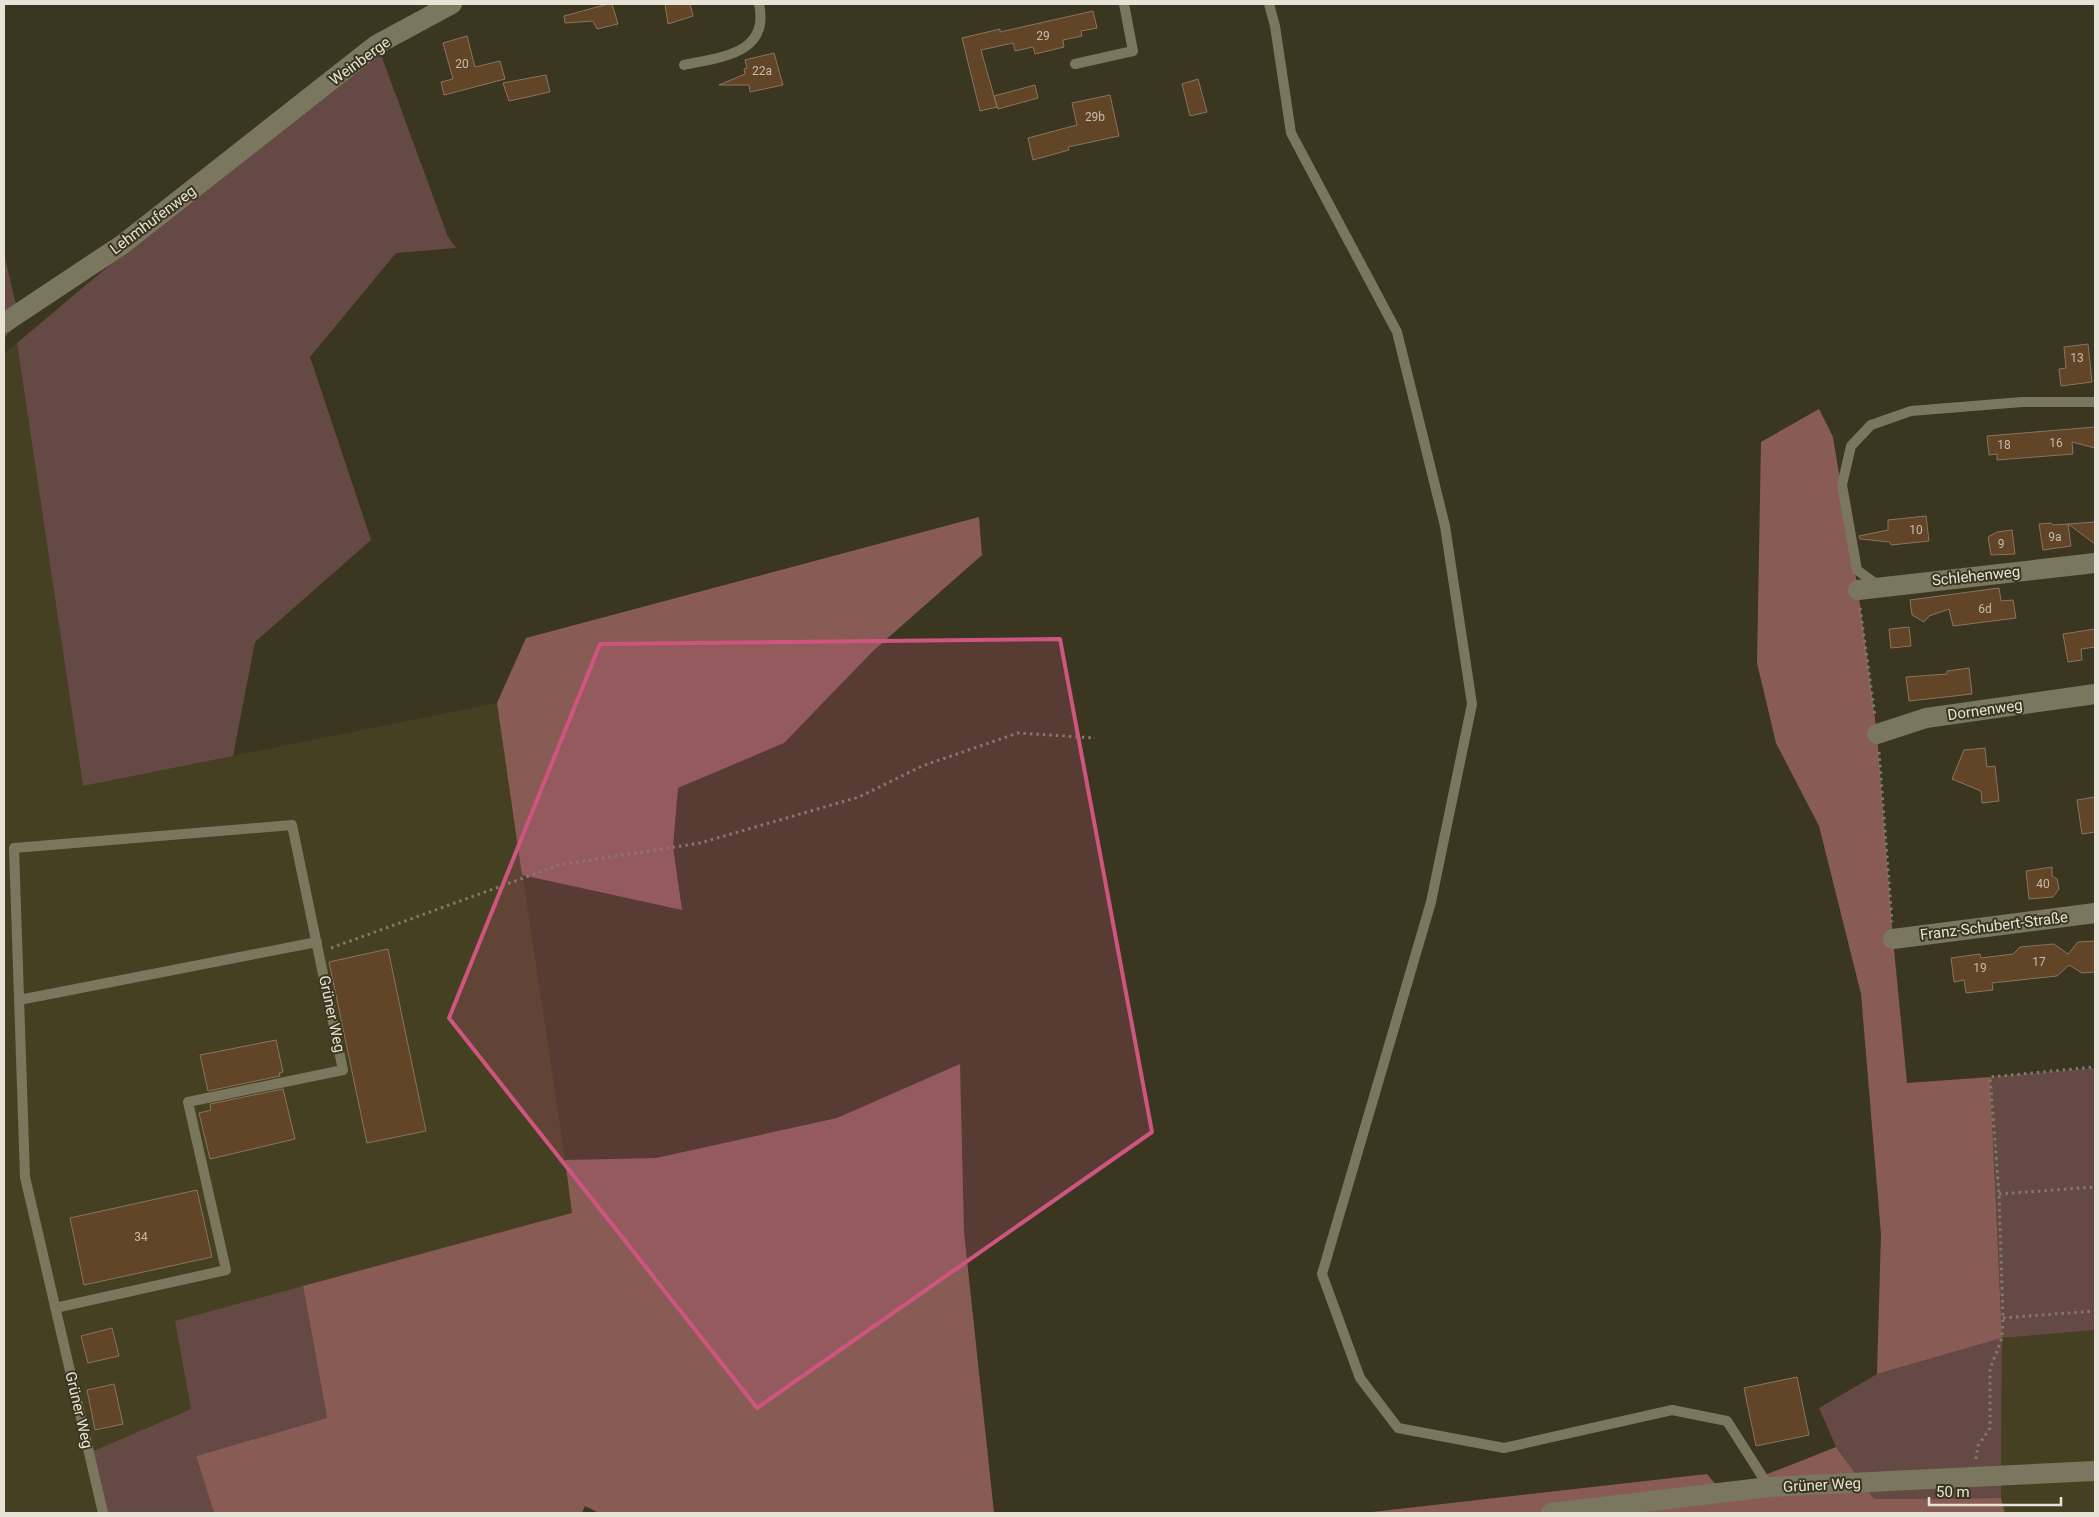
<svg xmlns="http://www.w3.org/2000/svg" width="2099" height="1517" viewBox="0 0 2099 1517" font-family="Roboto,sans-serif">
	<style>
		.built { fill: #464022 }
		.green { fill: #654944 }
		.forest { fill: #885c54 }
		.building { fill: #624427; stroke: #887462 }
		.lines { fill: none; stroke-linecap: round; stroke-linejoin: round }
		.path { stroke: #7f7b69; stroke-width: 3; stroke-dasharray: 2.5 4; stroke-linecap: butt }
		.lane { stroke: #7b765e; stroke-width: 10 }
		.street { stroke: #7b765e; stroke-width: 20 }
		.marked { fill: #cd5580; fill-opacity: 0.2; stroke: #cd5580; stroke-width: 4; stroke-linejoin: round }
		.labels { text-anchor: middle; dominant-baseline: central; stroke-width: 4; stroke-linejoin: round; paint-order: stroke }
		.number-label { font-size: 12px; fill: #c6bcab }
		.street-label { font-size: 15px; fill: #e7e4d7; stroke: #3b3620 }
	</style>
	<rect width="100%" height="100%" fill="#3b3620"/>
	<path class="built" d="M 17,343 L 83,786 L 497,703 L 573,1213 L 176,1321 L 191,1409 L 90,1453 L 103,1513 L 4,1513 L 4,354 Z
		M 2095,1330 L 2095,1513 L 2005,1513 L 2001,1498 L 2002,1338 Z"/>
	<path class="green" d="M 376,41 L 448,237 L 456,248 L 396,253 L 310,357 L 371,540 L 255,642 L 233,756 L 83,786 L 17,343 Z
		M 4,254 L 20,322 L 4,338 Z
		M 2095,1068 L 2095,1330 L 2002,1338 L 2001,1498 L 1874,1499 L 1836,1447 L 1819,1408 L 1877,1374 L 2002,1338 L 1990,1077 Z
		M 303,1286 L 327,1418 L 196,1456 L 214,1513 L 103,1513 L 89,1453 L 191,1409 L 175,1321 Z"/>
	<path class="forest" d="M 1819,409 L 1833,437 L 1858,590 L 1877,734 L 1893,939 L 1907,1083 L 1990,1077 L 2002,1338 L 1877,1374 L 1881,1234 L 1861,994 L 1819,826 L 1776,743 L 1757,663 L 1761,442 Z
		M 979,517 L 982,555 L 873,651 L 784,743 L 678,788 L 673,847 L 682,910 L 522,875 L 497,703 L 526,638 Z
		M 960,1064 L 964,1232 L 994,1513 L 599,1513 L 585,1506 L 582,1513 L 214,1513 L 196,1456 L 327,1418 L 303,1286 L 572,1213 L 565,1160 L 656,1158 L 837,1118 Z
		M 1836,1447 L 1874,1499 L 2001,1498 L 2005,1513 L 1363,1513 L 1707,1474 L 1722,1492 Z"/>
	<path class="building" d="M 608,4 L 612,4 L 618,24 L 597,29 L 593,21 L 565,23 L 564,16 Z
		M 665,4 L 690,4 L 693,16 L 668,24 Z
		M 1093,11 L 1097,28 L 1081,31 L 1082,36 L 1063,40 L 1064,47 L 1035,54 L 1033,47 L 1015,51 L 1013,43 L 981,50 L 997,107 L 980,111 L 962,38 L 1000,29 L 1000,32 Z
		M 467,36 L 475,67 L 500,61 L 505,79 L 444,95 L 441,82 L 453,79 L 443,43 Z
		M 774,53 L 783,85 L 750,92 L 749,85 L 719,85 L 745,74 L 744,69 L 747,68 L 745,60 Z
		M 546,75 L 550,92 L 509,101 L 503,83 Z
		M 1198,79 L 1207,112 L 1190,116 L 1182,84 Z
		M 1035,85 L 1038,98 L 998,109 L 994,96 Z
		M 1110,95 L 1119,136 L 1068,147 L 1069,150 L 1033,160 L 1028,138 L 1077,125 L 1072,103 Z
		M 2088,344 L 2092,382 L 2061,386 L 2059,369 L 2066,368 L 2064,347 Z
		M 2095,427 L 2095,448 L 2072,442 L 2073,454 L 1997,460 L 1997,454 L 1989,455 L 1987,436 Z
		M 1926,516 L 1929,541 L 1891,545 L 1890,542 L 1860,539 L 1859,536 L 1888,530 L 1888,520 Z
		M 2095,522 L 2095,544 L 2068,524 Z
		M 2051,523 L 2053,525 L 2068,524 L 2071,546 L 2043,550 L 2039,524 Z
		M 2012,530 L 2015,554 L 1991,555 L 1988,537 L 1997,532 Z
		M 1999,588 L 2001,601 L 2013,600 L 2016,618 L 1953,626 L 1949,609 L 1929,616 L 1924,622 L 1912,615 L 1910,600 Z
		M 1909,627 L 1911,646 L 1891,648 L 1889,629 Z
		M 2095,629 L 2095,647 L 2081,649 L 2082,660 L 2068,662 L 2063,634 Z
		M 1969,668 L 1972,694 L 1909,701 L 1906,677 L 1947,674 L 1947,671 Z
		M 1985,748 L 1987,767 L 1995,766 L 1999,801 L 1982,803 L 1981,791 L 1952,779 L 1964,750 Z
		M 2095,797 L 2095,832 L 2082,834 L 2077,800 Z
		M 2052,867 L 2052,876 L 2057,879 L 2059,889 L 2053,897 L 2029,899 L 2026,871 Z
		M 2095,941 L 2095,972 L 2082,973 L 2069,965 L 2057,976 L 1992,983 L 1993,990 L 1966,993 L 1964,980 L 1954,982 L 1951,958 L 1980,954 L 1981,958 L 2013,954 L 2020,947 L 2054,944 L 2068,954 L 2078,942 Z
		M 388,949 L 426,1131 L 367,1143 L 329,962 Z
		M 276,1040 L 283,1072 L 279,1073 L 280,1076 L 208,1091 L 200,1055 Z
		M 283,1089 L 295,1139 L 210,1159 L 199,1113 L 211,1110 L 210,1104 Z
		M 197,1190 L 212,1257 L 84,1285 L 70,1218 Z
		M 112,1328 L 119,1356 L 88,1363 L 81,1336 Z
		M 1797,1377 L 1809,1435 L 1756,1446 L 1744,1388 Z
		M 114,1384 L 123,1424 L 95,1430 L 87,1390 Z"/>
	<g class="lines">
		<path class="path" d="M 1860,608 L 1875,716
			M 1879,752 L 1892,922
			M 331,948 L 559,865 L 700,843 L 859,797 L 922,766 L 1018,733 L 1095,738
			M 1999,1194 L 2095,1187
			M 2003,1318 L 2095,1311
			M 1976,1459 L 1978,1446 L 1990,1428 L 1990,1369 L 2002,1338 L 2003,1318 L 1999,1194 L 1990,1077 L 2095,1067"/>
		<path class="lane" d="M 1269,4 L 1275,26 L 1291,133 L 1397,332 L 1445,526 L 1472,704 L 1431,902 L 1322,1274 L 1360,1378 L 1398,1428 L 1504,1448 L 1672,1410 L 1727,1421 L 1769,1487
			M 1075,64 L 1133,51 L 1124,4
			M 684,65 C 721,57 770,54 759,4
			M 1879,586 L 1857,570 L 1842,485 L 1851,446 L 1871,425 L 1911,411 L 2022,402 L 2095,402
			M 19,1000 L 317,942
			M 55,1308 L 226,1270 L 188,1102 L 343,1070 L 292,825 L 14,848 L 25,1177 L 103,1513"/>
		<path class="street" d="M 4,323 L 123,244 L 376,45 L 452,4
			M 1858,590 L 2095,563
			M 1877,734 L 1926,718 L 2095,694
			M 1893,939 L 2095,913
			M 1551,1513 L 1769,1487 L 2095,1471"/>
	</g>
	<path class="marked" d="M 1060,639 L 1152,1132 L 757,1408 L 449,1018 L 600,644 Z"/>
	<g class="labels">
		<g class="number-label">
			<text x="1043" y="36">29</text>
			<text x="462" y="64">20</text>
			<text x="762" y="71">22a</text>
			<text x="1095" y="117">29b</text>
			<text x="2077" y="358">13</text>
			<text x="2056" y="443">16</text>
			<text x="2004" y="445">18</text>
			<text x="1916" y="530">10</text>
			<text x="2055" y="537">9a</text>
			<text x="2001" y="544">9</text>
			<text x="1985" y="609">6d</text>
			<text x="2043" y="884">40</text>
			<text x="2039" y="962">17</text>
			<text x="1980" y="968">19</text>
			<text x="141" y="1237">34</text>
		</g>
		<g class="street-label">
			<text transform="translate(360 61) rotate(-36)">Weinberge</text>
			<text transform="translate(153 220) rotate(-37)">Lehmhufenweg</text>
			<text transform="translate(1976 576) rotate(-6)">Schlehenweg</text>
			<text transform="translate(1985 710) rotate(-8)">Dornenweg</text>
			<text transform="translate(1994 926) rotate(-7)">Franz-Schubert-Straße</text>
			<text transform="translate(332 1014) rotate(78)">Grüner Weg</text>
			<text transform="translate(79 1410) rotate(77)">Grüner Weg</text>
			<text transform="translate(1822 1485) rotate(-3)">Grüner Weg</text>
		</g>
	</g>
	<rect width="2099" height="1517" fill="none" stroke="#e7e4d7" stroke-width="10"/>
	<path d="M1929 1497v8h132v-8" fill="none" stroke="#e7e4d7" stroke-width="2.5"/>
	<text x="1936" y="1497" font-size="15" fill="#e7e4d7" stroke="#3b3620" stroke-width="4" paint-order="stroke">50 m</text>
</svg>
